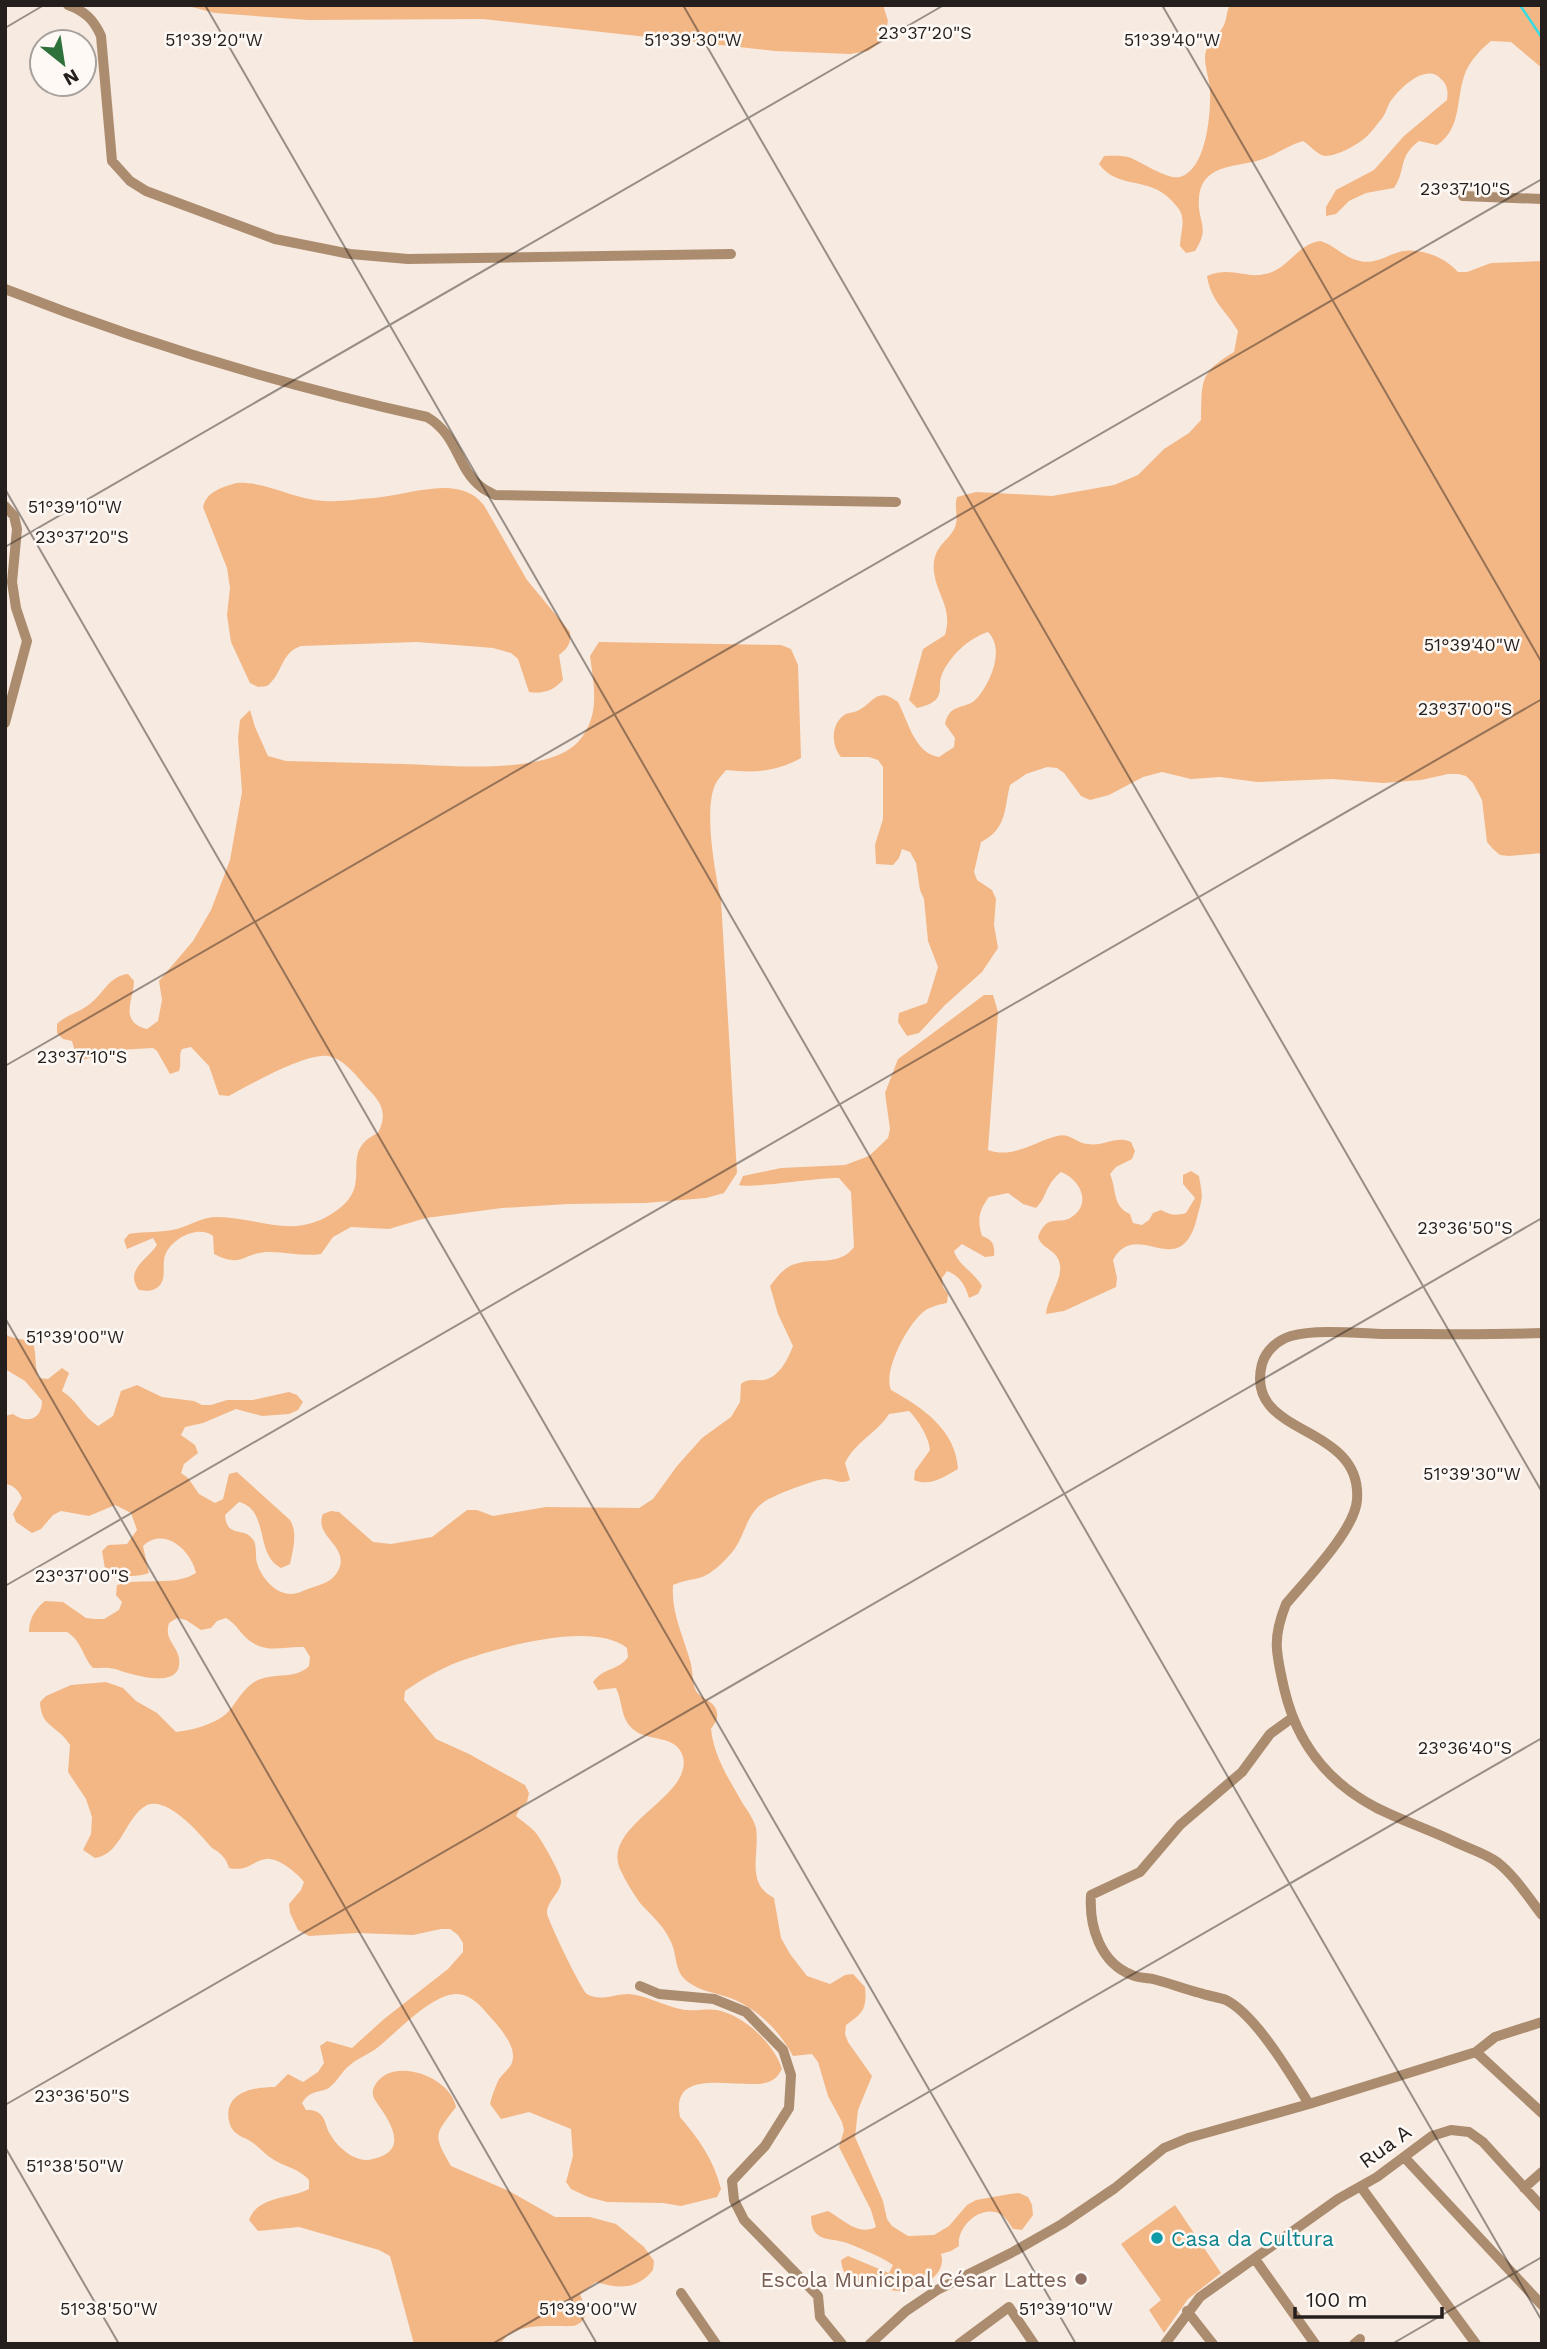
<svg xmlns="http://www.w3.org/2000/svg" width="1547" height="2349" viewBox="0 0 1547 2349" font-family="'Work Sans',sans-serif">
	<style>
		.green { fill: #f3b785 }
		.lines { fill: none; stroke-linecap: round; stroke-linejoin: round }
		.stream { stroke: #37dbe0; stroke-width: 2.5 }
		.street { stroke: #ac8c6e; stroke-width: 10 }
		.ticks { fill: none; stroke: #241f1c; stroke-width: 2; stroke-opacity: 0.45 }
		.culture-dot { fill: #0f9aa8; stroke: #fef9f5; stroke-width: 2.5 }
		.education-dot { fill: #8d6e63; stroke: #fef9f5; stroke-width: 2.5 }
		.labels { text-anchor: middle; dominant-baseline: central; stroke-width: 5; stroke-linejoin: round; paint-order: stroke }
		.street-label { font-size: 21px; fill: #241f1c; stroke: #fef9f5 }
		.culture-label { font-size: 21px; fill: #0d838f; stroke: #fef9f5; text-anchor: start }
		.education-label { font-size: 21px; fill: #785e54; stroke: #fef9f5; text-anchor: end }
		.ticks-label { font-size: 18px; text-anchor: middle; fill: #241f1c; stroke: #fef9f5; stroke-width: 5; stroke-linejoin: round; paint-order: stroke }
	</style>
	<rect width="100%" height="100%" fill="#f7eae1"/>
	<path class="green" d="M 184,5 L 883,5 L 888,21 L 884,40 L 868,51 L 850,54 L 775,51 L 483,19 L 308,20 L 215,13 Z
		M 1230,5 L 1542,5 L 1542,68 L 1511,42 L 1491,41 C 1481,49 1471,60 1466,71 C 1455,97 1463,128 1437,145 L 1419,141 C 1397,158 1407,169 1394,188 L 1366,193 L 1349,201 L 1336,214 L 1326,216 L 1326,207 L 1336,190 L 1374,170 L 1404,136 L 1447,100 C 1448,92 1448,86 1442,80 C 1428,62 1403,85 1393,98 C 1388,103 1387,111 1383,117 C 1378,123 1371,133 1365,138 C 1357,145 1337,156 1325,156 C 1317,155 1310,145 1303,141 C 1289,145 1277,154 1263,159 C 1239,168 1201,162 1199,199 C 1197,222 1211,227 1195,251 L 1186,253 L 1180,246 C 1180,235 1185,224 1181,213 C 1179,208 1175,204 1171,200 C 1149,176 1118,190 1099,164 L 1104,156 C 1112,156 1123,155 1131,158 C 1143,163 1168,180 1180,177 C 1207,169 1211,112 1210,89 C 1209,78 1205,68 1205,57 C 1206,42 1218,37 1224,25 C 1227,19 1226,12 1230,5 Z
		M 1320,241 C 1335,245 1344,258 1360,261 C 1376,265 1388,254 1403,251 C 1422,248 1446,258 1458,272 L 1467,272 L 1491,263 L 1542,261 L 1542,853 L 1509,856 L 1500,855 L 1493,849 L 1487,842 L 1482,800 L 1473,783 L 1466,776 L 1458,774 L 1448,774 L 1421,780 L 1383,783 L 1332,779 L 1257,782 L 1220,777 L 1191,779 L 1162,772 L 1143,777 L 1109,795 L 1090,800 L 1081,796 L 1064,773 L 1057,768 L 1047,767 L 1026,774 L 1010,785 C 1004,809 1007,829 981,842 L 974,872 L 977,880 L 992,890 L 996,899 L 994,925 L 998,948 L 982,972 L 945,1005 L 919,1033 L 907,1036 L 898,1022 L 899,1013 L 927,1003 L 938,967 L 928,941 L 924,899 L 920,890 L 916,863 L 910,852 L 902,849 L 899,858 L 893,865 L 876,864 L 875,845 L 883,819 L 883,767 L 878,760 L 869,757 L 841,757 C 832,747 830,726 843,716 C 847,712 854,713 859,710 C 874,702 877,686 898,702 C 908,721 915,754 939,757 L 954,747 L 955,738 L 945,724 C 950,701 967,711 978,697 C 991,681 1005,649 988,632 C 969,638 948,657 941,677 C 939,683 941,689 939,694 C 937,703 925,706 917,708 L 909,700 L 923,649 L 945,635 C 953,608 937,596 934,572 C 931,544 952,541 956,524 C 958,515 954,507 957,497 L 976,492 L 1052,496 L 1114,485 L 1138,475 L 1164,449 L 1189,433 L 1201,420 C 1202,380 1199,373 1234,352 L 1238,331 C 1226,310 1211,302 1207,276 C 1232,266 1244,279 1265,274 C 1288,270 1297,244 1320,241 Z
		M 236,483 C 267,481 294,500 325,501 C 341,502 358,499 374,498 C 408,496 461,472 485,507 L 527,580 L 570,632 C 571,644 568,648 559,655 L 563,680 C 553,691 543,694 529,692 L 518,659 L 511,653 L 493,648 L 417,642 L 301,646 C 280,653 283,674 267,686 L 258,687 L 250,683 L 231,642 L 227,615 L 230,588 L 227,568 L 203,507 C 207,491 221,488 236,483 Z
		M 599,642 L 781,645 L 791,649 L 798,665 L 801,758 C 776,772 754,773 726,770 C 723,774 718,779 716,783 C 703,807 715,873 721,900 L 737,1173 L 724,1193 L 706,1198 L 645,1203 L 568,1204 L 502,1208 L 426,1218 L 389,1229 L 351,1227 L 333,1237 L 321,1254 C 302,1257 285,1251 266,1252 C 242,1254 242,1268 214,1254 L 213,1236 C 199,1225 174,1237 166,1253 C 161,1263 167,1276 160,1285 C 154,1292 147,1291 139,1290 C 124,1270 147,1260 157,1245 L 153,1238 L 127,1249 L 124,1240 L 129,1234 C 145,1231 161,1233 177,1229 C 191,1225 202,1217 217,1217 C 265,1218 296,1242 340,1208 C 374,1182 337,1152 378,1133 C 387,1115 383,1104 369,1090 C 358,1078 345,1059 328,1056 C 307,1052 249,1085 229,1096 L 219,1095 L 209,1066 L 191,1047 L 182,1049 C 178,1056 182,1063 179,1071 L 170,1074 L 157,1051 L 153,1048 L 118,1050 L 82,1060 L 77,1059 L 72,1041 L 63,1039 L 57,1033 L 57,1024 C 66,1015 77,1013 87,1006 C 103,996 108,976 128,974 L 134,981 C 134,999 118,1022 147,1029 L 158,1021 L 162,1000 L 159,981 L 193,941 L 211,910 L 230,860 L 242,792 L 238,738 L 240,720 L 250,710 L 255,727 L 268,756 L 286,761 C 325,762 364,763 403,764 C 447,765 546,776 578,742 C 601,716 594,686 590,656 Z
		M 984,995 L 993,995 L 998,1012 L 988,1150 C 1013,1159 1034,1142 1057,1136 C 1069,1132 1076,1143 1088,1144 C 1104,1147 1115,1135 1131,1142 L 1135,1151 L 1132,1159 L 1116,1167 L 1110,1174 C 1117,1190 1112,1206 1130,1214 L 1133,1223 L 1142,1225 L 1149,1220 L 1153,1213 L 1161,1210 C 1170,1215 1176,1216 1186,1213 L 1195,1198 L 1183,1184 L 1183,1175 L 1191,1171 L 1199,1176 C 1203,1199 1203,1195 1197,1218 C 1180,1285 1137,1216 1113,1260 L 1117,1278 L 1116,1287 L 1064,1311 L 1046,1314 C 1047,1297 1065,1278 1059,1261 C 1055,1249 1042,1249 1038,1237 C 1048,1211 1060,1227 1073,1216 C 1092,1202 1079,1179 1061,1172 C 1044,1186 1048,1196 1036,1208 L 1023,1204 L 1008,1193 L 989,1197 C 979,1210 977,1220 982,1236 C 993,1240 995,1245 994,1256 L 985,1257 L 962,1244 L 954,1251 C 958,1265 974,1272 982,1286 L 978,1294 L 969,1298 C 965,1285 960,1276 947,1271 L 942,1278 L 943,1287 L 948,1294 L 947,1303 C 937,1305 928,1307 921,1314 C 906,1328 883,1371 891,1390 C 922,1407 956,1430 958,1469 C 944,1477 929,1487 914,1480 L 915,1471 L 930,1450 C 929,1437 918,1420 909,1411 L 889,1414 C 877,1433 855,1442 845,1463 L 850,1480 C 839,1485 836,1479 825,1479 C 816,1479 771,1496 764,1502 C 746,1514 745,1536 733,1551 C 725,1561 711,1575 699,1578 C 690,1580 682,1581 673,1585 C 671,1614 684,1637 691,1664 C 693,1673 692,1683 696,1691 C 701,1699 712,1700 716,1709 C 719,1717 716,1722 711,1729 C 714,1757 729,1779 743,1804 C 748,1811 754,1820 756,1828 C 760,1854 745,1883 774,1898 L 781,1938 L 790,1954 L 807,1976 L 830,1984 L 845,1975 L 853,1974 L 865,1987 C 867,2009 863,2013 846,2025 L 845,2034 L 848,2042 L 872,2076 L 858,2110 L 855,2137 L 883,2201 L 887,2219 L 892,2226 L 908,2236 L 934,2235 L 949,2226 L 967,2205 L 976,2200 L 1010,2194 L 1019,2193 L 1028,2197 L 1032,2205 L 1033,2215 L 1022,2230 L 1013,2229 C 1010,2224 1006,2218 1002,2215 C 982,2202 956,2227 959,2246 L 951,2251 L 941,2254 C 948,2276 917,2291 898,2291 C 891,2291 888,2288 882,2286 C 862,2281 844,2287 841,2260 L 848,2256 L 889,2273 L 893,2265 C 880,2256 862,2249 847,2243 C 829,2237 811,2243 811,2216 L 828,2211 C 844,2220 858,2236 876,2227 L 871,2210 L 839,2147 L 844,2130 L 842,2122 L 828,2096 L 818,2062 L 812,2054 L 793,2056 C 780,2032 759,2010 733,1999 C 718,1993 701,1992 688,1982 C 673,1971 678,1954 670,1940 C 663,1925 651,1915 640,1903 C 633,1893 626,1882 621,1871 C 598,1826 693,1798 683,1757 C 677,1734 648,1742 634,1730 C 620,1719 623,1702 616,1688 L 598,1690 L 593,1682 C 604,1667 618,1671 628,1657 L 627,1648 C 593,1620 496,1648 458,1662 C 440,1669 421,1680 405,1691 L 404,1700 L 436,1739 L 469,1754 L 525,1785 L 529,1793 L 527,1802 L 520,1808 L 516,1816 C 522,1821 531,1827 536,1833 C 542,1841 560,1872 561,1880 C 562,1892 547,1900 547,1913 C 547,1919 582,1991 587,1994 C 600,2002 615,1994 628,1994 C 646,1995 662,2005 680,2009 C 692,2012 705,2008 717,2010 C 743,2015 774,2043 782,2069 C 779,2074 777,2078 771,2081 C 746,2093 669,2062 680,2117 C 698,2138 714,2160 721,2189 L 717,2197 L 681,2206 L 663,2203 L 607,2202 L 588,2197 L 571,2189 L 566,2182 L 573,2156 L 571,2129 L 529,2112 L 501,2119 L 490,2104 C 492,2096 495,2087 499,2079 C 504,2072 513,2067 513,2057 C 514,2045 501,2029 493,2020 C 483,2009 472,1993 455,1994 C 431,1995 396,2033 377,2048 C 369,2054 358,2058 350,2065 C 342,2071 339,2079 332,2085 C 323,2095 312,2087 302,2103 L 306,2110 C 312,2110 316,2110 321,2115 C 326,2120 326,2128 330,2134 C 338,2148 356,2164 373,2159 C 412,2150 388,2119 375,2100 C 372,2095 372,2090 375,2085 C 393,2055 451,2077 456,2107 C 435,2135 432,2133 451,2166 L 509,2191 L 555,2217 L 590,2217 L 616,2224 L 644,2247 L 654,2261 L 653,2270 C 637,2290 619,2289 596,2282 L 580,2294 C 582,2300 585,2305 586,2310 C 587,2318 580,2325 573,2326 C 552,2327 512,2321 501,2344 L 414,2344 L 390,2256 L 379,2250 L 299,2227 L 258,2231 L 249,2220 C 257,2196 290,2199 309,2189 L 309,2180 C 299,2169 289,2168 276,2161 C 266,2156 260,2147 250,2141 C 246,2138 240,2137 236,2133 C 228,2127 226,2111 231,2103 C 239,2089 261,2087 275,2087 L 288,2074 L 303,2082 L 318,2072 L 324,2063 L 320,2046 L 327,2041 L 352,2048 L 384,2019 L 448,1969 L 463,1952 L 463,1943 L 458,1935 L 450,1929 L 441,1929 L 413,1935 L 357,1933 L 309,1936 L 298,1930 L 290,1913 L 289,1904 L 301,1890 L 304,1882 C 298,1874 278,1857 266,1859 C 251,1861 249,1872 229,1868 C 226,1858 221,1853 212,1848 C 200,1834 168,1796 147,1805 C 135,1811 127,1828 120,1839 C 113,1849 107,1856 95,1858 L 83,1850 L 91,1834 L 92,1817 L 86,1799 L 68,1772 L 70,1745 C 58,1725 41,1728 40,1702 L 46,1696 L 71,1685 L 106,1682 L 123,1688 L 136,1701 L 157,1713 L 176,1732 C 193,1730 216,1724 228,1712 C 238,1701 244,1686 258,1680 C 276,1672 295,1680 309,1666 L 310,1657 L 304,1647 C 285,1646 267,1654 250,1641 C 240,1634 237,1624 226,1618 L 217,1621 L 211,1628 L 201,1630 L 186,1620 L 177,1618 L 169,1623 C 164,1640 176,1644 179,1658 C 184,1693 128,1673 115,1669 C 108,1667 100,1668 93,1668 C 82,1656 82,1641 67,1632 L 29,1632 C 29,1619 35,1609 45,1601 L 63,1602 L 86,1618 L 95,1619 L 104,1619 L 119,1610 L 122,1602 L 116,1595 L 117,1585 C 142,1577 174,1587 196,1573 C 191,1550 164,1526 143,1546 L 149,1573 C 136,1578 116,1577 105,1569 L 102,1551 L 108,1545 L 127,1544 L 137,1530 L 131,1513 L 115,1505 L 89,1516 L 61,1511 L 53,1515 L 41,1529 L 32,1533 L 16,1522 L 13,1514 L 22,1498 C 18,1490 14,1485 5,1484 L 5,1416 L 13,1414 C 26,1424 42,1420 42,1401 L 25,1381 L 5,1369 L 5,1334 C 15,1340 23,1338 33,1343 C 37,1355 34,1367 39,1378 L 48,1379 L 62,1368 L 69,1373 L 62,1391 C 78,1401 82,1416 98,1426 L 113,1416 L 121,1391 L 137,1385 L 162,1397 L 194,1401 L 202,1405 L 211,1405 L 227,1400 L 253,1400 L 289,1392 L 297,1395 L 303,1402 L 298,1410 L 289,1414 L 262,1416 L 236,1409 L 203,1423 L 185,1427 L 181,1435 L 195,1445 L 198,1453 L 184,1464 L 181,1473 L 188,1478 L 199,1494 L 215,1503 L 223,1499 L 229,1474 L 237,1472 L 290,1520 C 298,1533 293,1550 290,1564 L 281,1568 C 254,1554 270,1510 239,1502 L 225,1515 C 227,1540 245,1525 254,1541 C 257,1547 255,1556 257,1563 C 261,1577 275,1594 291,1594 C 298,1594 304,1590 311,1588 C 322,1584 332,1582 338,1571 C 351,1546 313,1537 323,1514 L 331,1511 L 339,1512 L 373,1542 L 391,1544 L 432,1537 L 467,1510 L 477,1510 L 493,1516 L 546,1507 L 639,1508 L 653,1499 L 677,1466 L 702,1438 L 731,1417 L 740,1402 L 741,1384 C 749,1378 754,1381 763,1380 C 779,1378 788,1359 793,1346 L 778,1314 L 770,1286 C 777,1277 784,1267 795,1264 C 816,1257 839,1267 854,1247 L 851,1192 L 839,1178 C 820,1177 748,1189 739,1185 L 743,1176 L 781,1168 L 845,1165 L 869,1156 L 888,1138 L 890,1129 L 885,1093 L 898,1059 Z
		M 1175,2205 L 1221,2273 L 1188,2299 L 1164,2333 L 1149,2310 L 1161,2300 L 1121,2244 Z"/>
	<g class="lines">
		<path class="stream" d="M 1520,5 L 1542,38"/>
		<path class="street" d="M 68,5 C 85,11 94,20 101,36 L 112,161 L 130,181 L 146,191 L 275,239 L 350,254 L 408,259 L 731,254
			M 1463,196 L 1542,199
			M 5,289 C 142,343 283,385 427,417 C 458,435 457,468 480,486 C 484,490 490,492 495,495 L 896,502
			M 5,506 L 14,516 L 17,529 L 12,582 L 16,608 L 27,641 L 5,723
			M 1542,1333 C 1488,1335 1435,1334 1382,1334 C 1357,1333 1315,1329 1291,1336 C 1278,1340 1266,1350 1262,1364 C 1243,1438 1363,1422 1357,1500 C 1355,1530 1306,1580 1286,1604 C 1272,1639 1276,1652 1284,1688 C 1296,1741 1326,1781 1375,1807 C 1400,1820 1428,1829 1453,1841 C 1467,1848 1485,1853 1497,1862 C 1514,1875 1529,1898 1542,1915
			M 1292,1718 L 1270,1734 L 1242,1772 L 1180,1825 L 1140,1872 L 1091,1895 C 1089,1926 1100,1963 1132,1975 C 1139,1978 1147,1978 1153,1979 C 1169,1983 1184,1989 1200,1993 C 1208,1996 1218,1997 1226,2000 C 1256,2015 1291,2075 1309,2104
			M 640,1986 L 659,1994 L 714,1999 L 746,2012 L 783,2050 L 791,2075 L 789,2108 L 765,2146 L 732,2181 L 734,2200 L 744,2220 L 818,2296 L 820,2317 L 842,2344
			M 1476,2052 L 1495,2037 L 1542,2022
			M 1405,2158 L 1542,2305
			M 1361,2187 L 1476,2344
			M 1524,2188 L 1542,2172
			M 1255,2259 L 1315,2344
			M 681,2293 L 716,2344
			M 1187,2311 L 1213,2344
			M 870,2344 L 906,2311 L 937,2290 L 1011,2253 L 1062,2224 L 1115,2188 L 1164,2148 L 1188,2138 L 1309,2104 L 1476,2052 L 1542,2113
			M 959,2344 L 1009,2307 L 1034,2344
			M 1165,2344 L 1200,2297 L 1338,2199 L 1377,2177 L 1432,2136 L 1451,2130 L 1469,2132 L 1483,2142 L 1542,2207
			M 1354,2344 L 1360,2339"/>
	</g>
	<path class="ticks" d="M 205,5 L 1542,2321M 683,5 L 1542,1492M 1162,5 L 1542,663M 5,28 L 44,5M 5,489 L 1076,2344M 5,547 L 944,5M 5,1066 L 1542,179M 5,1318 L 597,2344M 5,1586 L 1542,699M 5,2105 L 1542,1218M 5,2147 L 119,2344M 492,2344 L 1542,1738M 1392,2344 L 1542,2257"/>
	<circle class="culture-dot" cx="1157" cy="2238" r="7"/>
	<circle class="education-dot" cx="1081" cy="2279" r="7"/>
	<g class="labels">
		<g class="street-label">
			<text transform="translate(1385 2146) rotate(-36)">Rua A</text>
		</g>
		<g class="culture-label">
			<text x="1171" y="2238">Casa da Cultura</text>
		</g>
		<g class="education-label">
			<text x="1067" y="2279">Escola Municipal César Lattes</text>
		</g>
	</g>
	<g class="ticks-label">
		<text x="925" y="39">23°37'20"S</text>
		<text x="214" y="46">51°39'20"W</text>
		<text x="693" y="46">51°39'30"W</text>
		<text x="1172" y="46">51°39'40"W</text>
		<text x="1465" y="195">23°37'10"S</text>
		<text x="75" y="513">51°39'10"W</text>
		<text x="82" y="543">23°37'20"S</text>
		<text x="1472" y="651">51°39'40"W</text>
		<text x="1465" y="715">23°37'00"S</text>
		<text x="82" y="1063">23°37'10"S</text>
		<text x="1465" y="1234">23°36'50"S</text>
		<text x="75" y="1343">51°39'00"W</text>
		<text x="1472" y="1480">51°39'30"W</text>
		<text x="82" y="1582">23°37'00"S</text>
		<text x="1465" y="1754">23°36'40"S</text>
		<text x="82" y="2102">23°36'50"S</text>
		<text x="75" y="2172">51°38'50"W</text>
		<text x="109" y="2315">51°38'50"W</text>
		<text x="588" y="2315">51°39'00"W</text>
		<text x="1066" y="2315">51°39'10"W</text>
	</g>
	<rect width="1547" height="2349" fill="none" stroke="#241f1c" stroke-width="14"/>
	<g transform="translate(63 63) rotate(150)"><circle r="33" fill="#fef9f5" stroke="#a7a29e" stroke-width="2"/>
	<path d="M0-5L12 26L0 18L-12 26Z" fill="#2e713b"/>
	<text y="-10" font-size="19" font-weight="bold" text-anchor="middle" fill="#241f1c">N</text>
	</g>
	<path d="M1295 2307v10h147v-10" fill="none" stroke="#241f1c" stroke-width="3.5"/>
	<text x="1306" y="2307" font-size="21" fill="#241f1c" stroke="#fef9f5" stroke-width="5" paint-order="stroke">100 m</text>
</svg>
